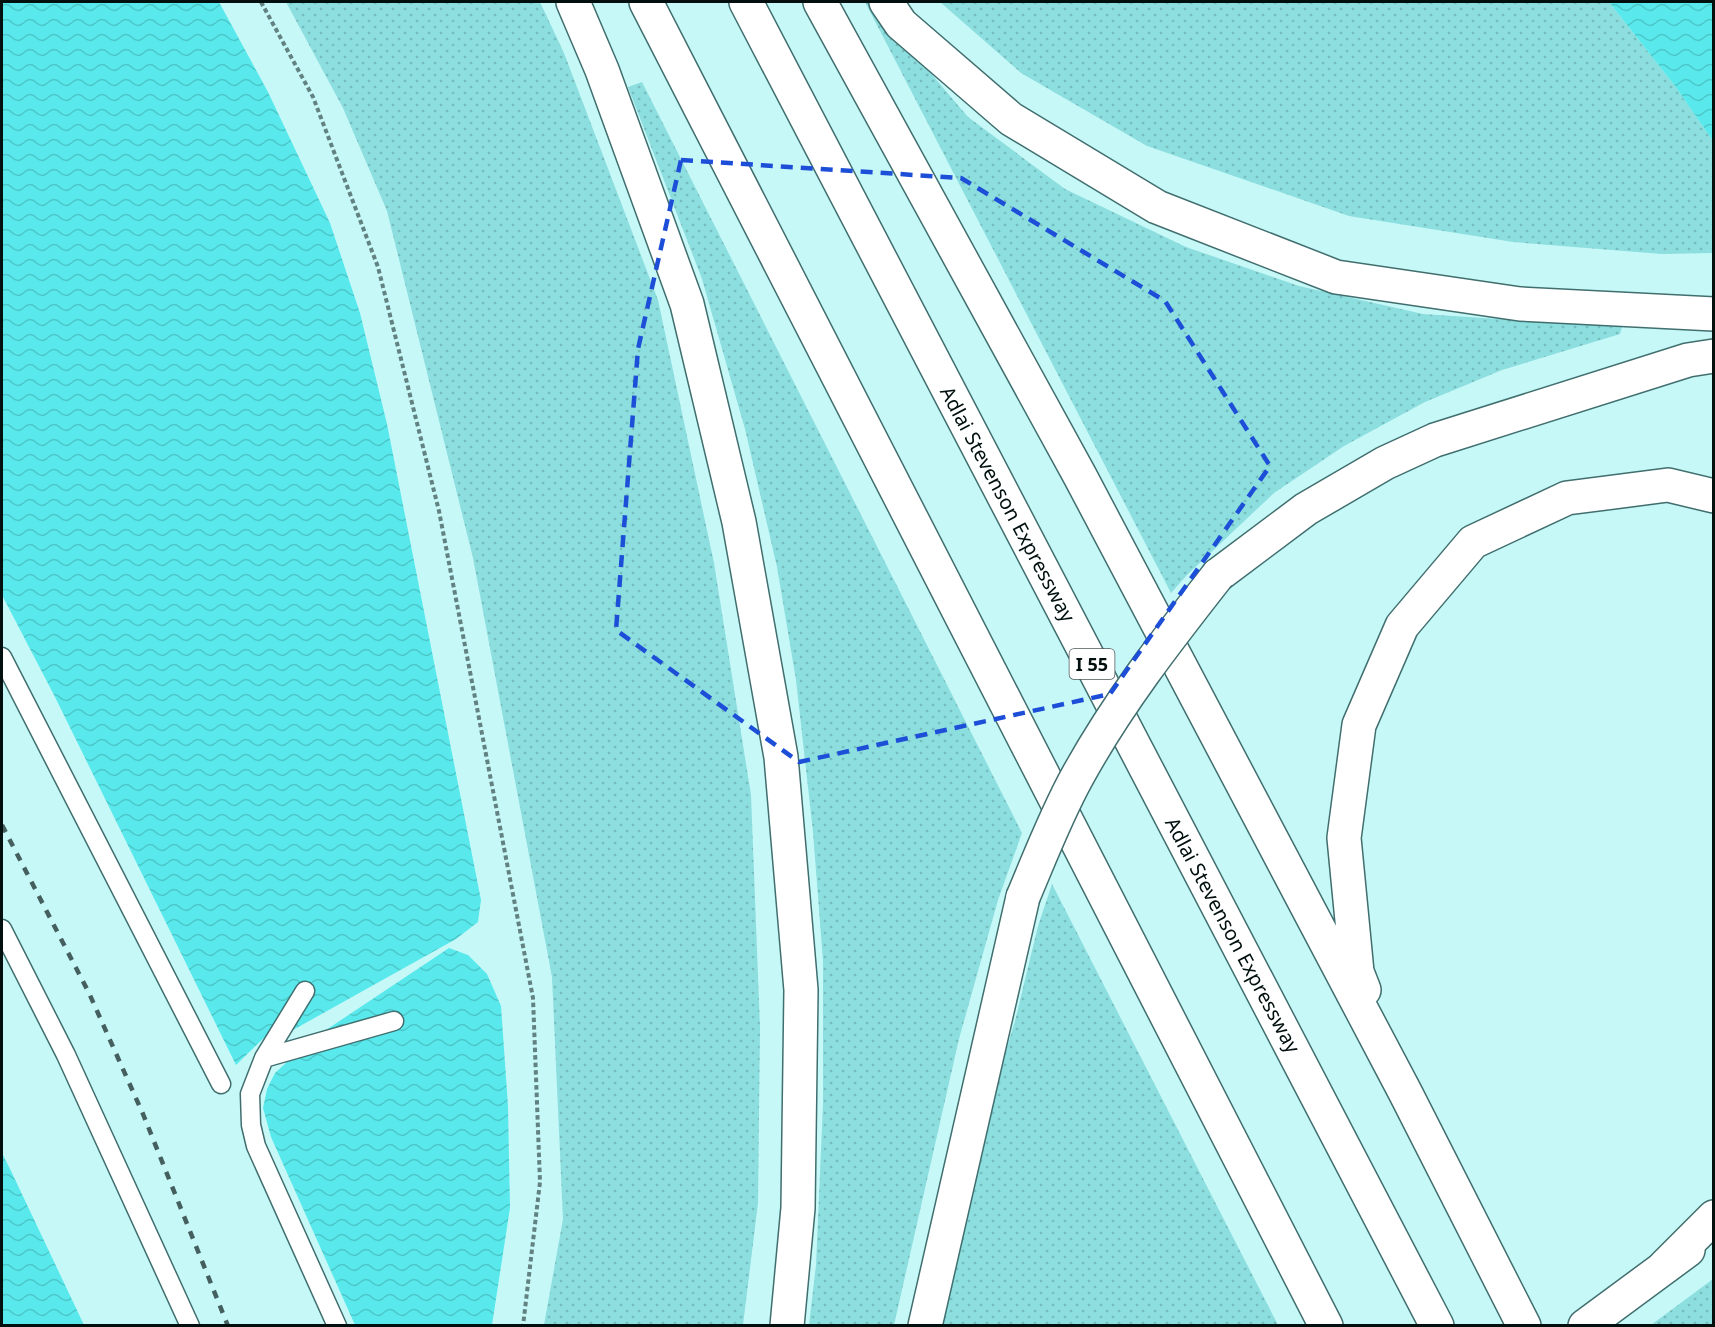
<svg xmlns="http://www.w3.org/2000/svg" width="1715" height="1327" viewBox="0 0 1715 1327" font-family="'Noto Sans',sans-serif">
	<style>
		.grass { fill: url(#grass-dots) }
		.water { fill: url(#water-waves) }
		.lines { fill: none; stroke-linecap: round; stroke-linejoin: round }
		.service-casing { stroke: #416e6e; stroke-width: 21 }
		.primary-casing { stroke: #416e6e; stroke-width: 36 }
		.motorway-casing { stroke: #416e6e; stroke-width: 36 }
		.path { stroke: #628181; stroke-width: 4; stroke-dasharray: 4.5 3; stroke-linecap: butt }
		.service { stroke: #fff; stroke-width: 18 }
		.primary { stroke: #fff; stroke-width: 33 }
		.motorway { stroke: #fff; stroke-width: 33 }
		.rail { stroke: #455f5f; stroke-width: 4.5; stroke-dasharray: 8 8; stroke-linecap: butt }
		.motorway-bridge-casing { stroke: #416e6e; stroke-width: 36; stroke-linecap: butt }
		.motorway-bridge { stroke: #fff; stroke-width: 33 }
		.marked { fill: none; stroke: #1d4ed8; stroke-width: 4.5; stroke-dasharray: 12 8; stroke-linejoin: round }
		.labels { text-anchor: middle; dominant-baseline: central; stroke-width: 4.5; stroke-linejoin: round; paint-order: stroke }
		.shield { fill: #fff; stroke: #4d5757; stroke-width: 1.5 }
		.shield-label { font-size: 18px; font-weight: bold; fill: #010f0f }
		.street-label { font-size: 20px; fill: #010f0f; stroke: #fff }
	</style>
	<defs>
		<pattern id="grass-dots" width="8" height="8" patternUnits="userSpaceOnUse" patternTransform="scale(1.5)"><rect width="8" height="8" fill="#8cdedf"/><path d="M2 2h.1M6 6h.1" fill="none" stroke="#77bdbe" stroke-width="1.8" stroke-linecap="round"/></pattern>
		<pattern id="water-waves" width="16" height="10" patternUnits="userSpaceOnUse" patternTransform="scale(1.5)"><rect width="16" height="10" fill="#59e9ec"/><path d="M0 5q4-4 8 0t8 0" fill="none" stroke="#4cc7c9"/></pattern>
	</defs>
	<rect width="100%" height="100%" fill="#c7f8f8"/>
	<path class="grass" d="M 286,2 L 540,2 L 564,53 L 658,300 L 714,563 L 751,795 L 760,1027 L 758,1203 L 743,1325 L 544,1325 L 563,1219 L 552,977 L 473,558 L 387,211 L 343,108 Z
		M 865,2 L 870,2 L 968,117 L 1065,189 L 1186,247 L 1299,286 L 1423,314 L 1622,327 L 1620,334 L 1502,370 L 1425,402 L 1344,446 L 1274,493 L 1187,575 L 1171,593 Z
		M 940,2 L 1609,2 L 1675,86 L 1713,141 L 1713,253 L 1662,254 L 1513,242 L 1349,216 L 1147,146 L 1021,73 Z
		M 642,82 L 1022,833 L 998,900 L 959,1039 L 894,1325 L 809,1325 L 816,1265 L 823,1104 L 823,961 L 813,832 L 796,680 L 777,567 L 745,429 L 702,279 L 628,87 Z
		M 1052,884 L 1278,1325 L 937,1326 L 983,1126 L 1015,1021 L 1038,926 Z
		M 1713,1279 L 1713,1325 L 1651,1325 Z"/>
	<path class="water" d="M 2,2 L 219,2 L 268,92 L 330,223 L 360,313 L 387,424 L 481,900 L 478,922 L 456,939 L 293,1030 L 269,1033 L 236,1065 L 55,697 L 2,595 Z
		M 1609,2 L 1713,2 L 1713,141 L 1675,86 Z
		M 449,948 L 468,955 L 487,974 L 501,1006 L 508,1106 L 510,1208 L 492,1325 L 355,1325 L 271,1137 L 263,1108 L 267,1089 L 275,1073 L 311,1040 Z
		M 2,1153 L 11,1171 L 84,1325 L 2,1325 Z"/>
	<g class="lines">
		<g class="service-casing">
			<path id="service" d="M 2,657 L 221,1084
				M 2,929 L 66,1055 L 190,1326
				M 305,991 L 264,1058 L 394,1021
				M 264,1058 L 250,1094 L 251,1125 L 256,1146 L 337,1326"/>
		</g>
		<g class="primary-casing">
			<path id="primary" d="M 1585,1326 L 1688,1250"/>
		</g>
		<g class="motorway-casing">
			<path id="motorway" d="M 573,2 L 602,70 L 687,304 L 739,522 L 781,757 L 801,990 L 798,1208 L 787,1326
				M 646,2 L 1326,1326
				M 746,2 L 1437,1326
				M 820,2 L 1080,476 L 1405,1092 L 1524,1326
				M 886,2 L 901,24 L 1011,119 L 1157,207 L 1336,277 L 1520,304 L 1714,314
				M 1218,575 L 1306,509 L 1385,463 L 1435,440 L 1688,360 L 1714,356
				M 1364,990 L 1357,972 L 1344,838 L 1359,725 L 1402,626 L 1473,542 L 1567,498 L 1668,485 L 1714,496
				M 1665,1266 L 1714,1217
				M 925,1326 L 1023,897"/>
		</g>
		<path class="path" d="M 261,2 L 313,97 L 378,267 L 439,511 L 533,998 L 540,1182 L 523,1326"/>
		<use href="#service" class="service"/>
		<use href="#primary" class="primary"/>
		<use href="#motorway" class="motorway"/>
		<path class="rail" d="M 2,825 L 89,993 L 143,1114 L 228,1326"/>
		<g class="motorway-bridge-casing">
			<path id="motorway-bridge" d="M 1023,897 C 1040,857 1056,815 1077,777 C 1117,704 1167,640 1218,575"/>
		</g>
		<use href="#motorway-bridge" class="motorway-bridge"/>
	</g>
	<path class="marked" d="M 681,160 L 961,178 L 1165,301 L 1270,466 L 1110,694 L 799,762 L 616,630 L 638,349 Z"/>
	<g class="labels">
		<rect class="shield" x="1069.5" y="649" width="45" height="30" rx="4.5"/>
		<g class="shield-label">
			<text x="1092" y="664">I 55</text>
		</g>
		<g class="street-label">
			<text transform="translate(1008 504) rotate(62)">Adlai Stevenson Expressway</text>
			<text transform="translate(1233 935) rotate(62)">Adlai Stevenson Expressway</text>
		</g>
	</g>
	<rect width="1715" height="1327" fill="none" stroke="#010f0f" stroke-width="6"/>
</svg>
